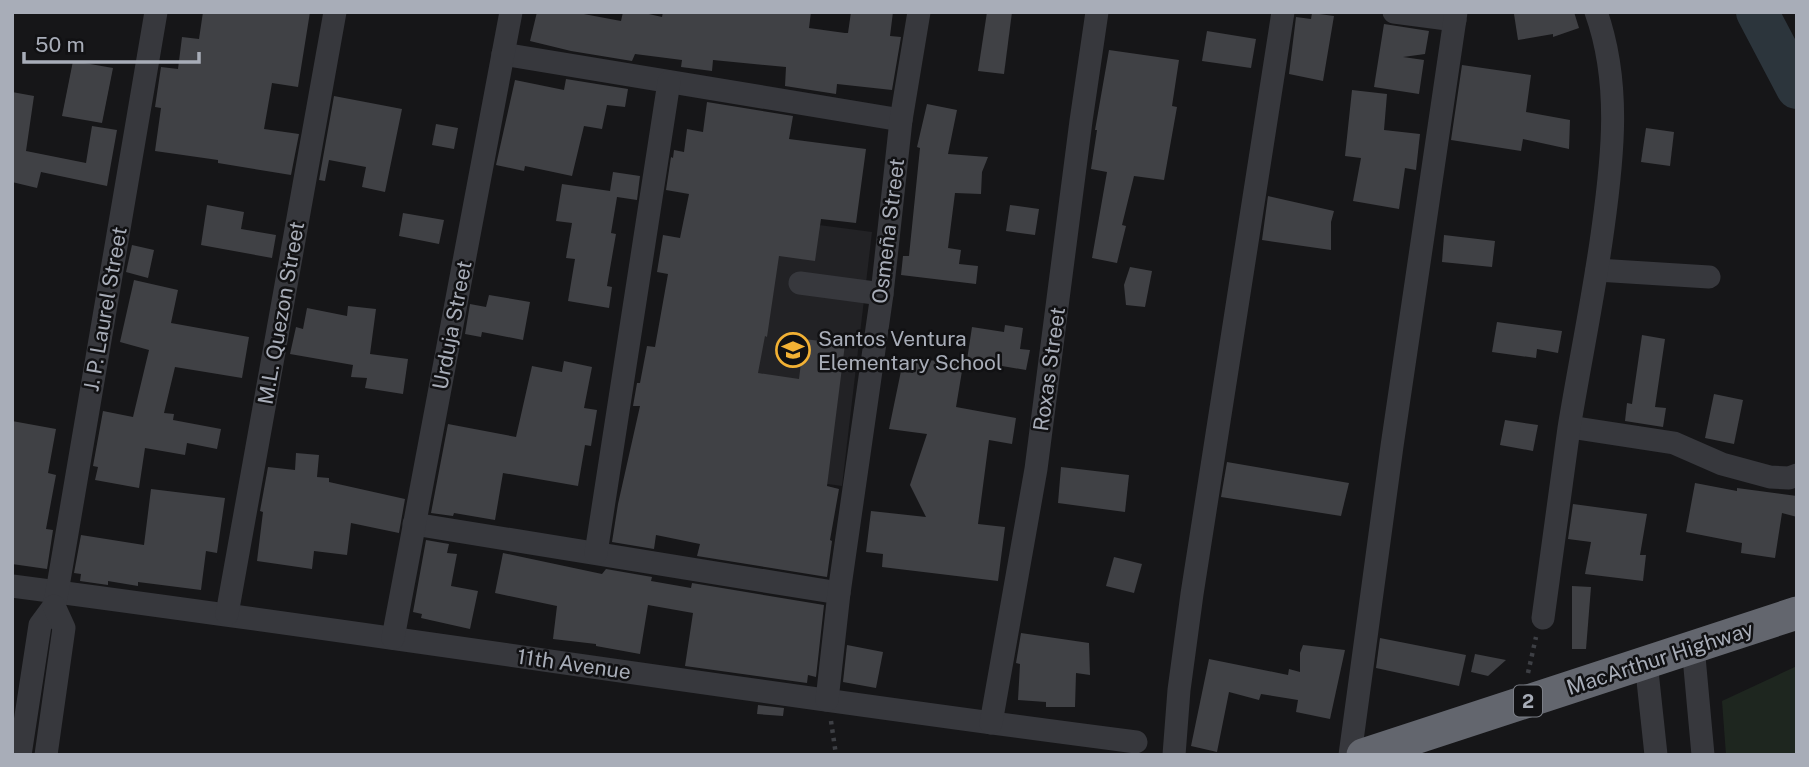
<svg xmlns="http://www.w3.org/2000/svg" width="1809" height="767" viewBox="0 0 1809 767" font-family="'Public Sans',sans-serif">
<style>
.built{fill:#222225}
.green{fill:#1e261f}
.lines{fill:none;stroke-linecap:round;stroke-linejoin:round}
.river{stroke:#2c353c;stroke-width:42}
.building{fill:#404145}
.path{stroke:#3d3f44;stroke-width:4.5;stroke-dasharray:3.5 5;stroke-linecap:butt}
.minor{stroke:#37383d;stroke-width:23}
.highway{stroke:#63666e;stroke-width:33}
.labels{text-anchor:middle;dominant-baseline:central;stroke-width:5;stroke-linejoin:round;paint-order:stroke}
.shield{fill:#111113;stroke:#7b7e86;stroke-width:2}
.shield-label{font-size:19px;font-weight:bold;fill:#a8adb8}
.street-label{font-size:21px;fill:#a8adb8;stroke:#111113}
.poi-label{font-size:21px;fill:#a8adb8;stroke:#111113;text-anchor:start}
</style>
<rect width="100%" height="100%" fill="#161618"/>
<!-- built -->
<path class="built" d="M744 215 872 232 842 486 712 468Z"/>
<!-- green -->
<path class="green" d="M1797 666V755H1726L1722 701Z"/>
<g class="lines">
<!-- river -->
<path class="river" d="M1757 12 1797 88"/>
</g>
<!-- building -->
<g class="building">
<path d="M203 12H310L298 87 272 83 264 129 299 134 291 175 218 163V160L155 151 161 108 155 107 161 67 178 69 182 37 199 39Z"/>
<path d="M537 12H573L621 21 623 12H640L662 17 663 12H811L809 28 845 33H848L851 12H893L890 36 901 37 892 90 837 84 836 94 785 86 786 67 713 60 712 71 681 67 682 60 635 54 632 61 571 51 530 41Z"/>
<path d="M987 12H1012L1004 74 978 71Z"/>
<path d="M1526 12H1574L1579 28 1553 37V34L1518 40 1514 14Z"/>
<path d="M1312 13 1334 16 1323 81 1289 74 1296 17 1311 19Z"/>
<path d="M1384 24 1429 31 1425 54 1403 57 1424 60 1419 94 1374 87Z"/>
<path d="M1207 31 1256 39 1251 68 1202 61Z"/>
<path d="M1109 50 1179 60 1172 106 1177 107 1164 180 1134 176 1122 225 1126 226 1117 263 1092 258 1107 172 1091 169 1097 130H1095Z"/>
<path d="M73 61 113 68 102 123 62 116Z"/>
<path d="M1462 65 1531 75 1526 112 1570 120 1569 149 1523 139 1521 151 1451 140Z"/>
<path d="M566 79 628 89 625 107 607 105 602 129 584 126 572 176 525 166 524 171 496 165 515 80 564 90Z"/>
<path d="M1352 90 1387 94 1384 130 1420 134 1416 170 1405 168 1399 209 1353 201 1361 158 1345 156Z"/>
<path d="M12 92 34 96 26 151 86 163 92 126 117 130 107 186 41 172 37 188 12 182Z"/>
<path d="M334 96 402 109 385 192 362 187 366 167 329 160 325 181 319 180Z"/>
<path d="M707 102 793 116 789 139 866 149 856 223 821 219 815 261 779 256 767 337 765 336 758 373 799 379 804 339 845 344 827 486 839 489 830 540 832 541 827 577 697 556 700 544 656 535 654 549 612 542 618 504 640 406H633L637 383H640L647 346 655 347 668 274 657 272 663 235 680 238 689 194 666 190 671 157 673 158 674 150 684 152 687 129 703 132Z"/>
<path d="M927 104 957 110 948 154 988 157 982 172 981 194 955 193 948 248 961 250 959 264 978 266 976 284 901 275 903 256H909L920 148 917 147Z"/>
<path d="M436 124 458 128 454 149 432 145Z"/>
<path d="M1646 128 1674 132 1670 166 1641 162Z"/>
<path d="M613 172 640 176 637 200 617 197 611 233 616 234 607 286 612 287 609 308 568 301 575 259 566 258 572 223 556 221 562 184 610 191Z"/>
<path d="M1268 196 1334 211 1331 222V250L1262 240Z"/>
<path d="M207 205 244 212 241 229 276 235 272 258 201 245Z"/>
<path d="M1010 205 1039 209 1035 235 1006 231Z"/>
<path d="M403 213 444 220 439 244 399 236Z"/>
<path d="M1444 235 1495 241 1492 267 1442 262Z"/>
<path d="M132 245 154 250 148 278 126 272Z"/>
<path d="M1130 267 1152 271 1145 307 1126 305 1124 285Z"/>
<path d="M134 280 178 290 171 323 249 337 242 378 175 367 164 413 174 414 173 420 221 429 217 449 187 443 185 455 145 448 139 488 95 480 98 467 93 466 103 411 133 417 149 350 120 342Z"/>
<path d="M489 295 530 302 523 340 482 332 481 337 465 334 470 304 486 307Z"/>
<path d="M348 306 376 309 370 354 408 359 403 394 365 388 367 378 351 377 353 365 290 354 296 327 303 329 307 308 347 316Z"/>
<path d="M1497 322 1562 331 1558 353 1537 349 1536 358 1492 352Z"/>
<path d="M1005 325 1023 328 1020 349 1030 350 1026 370 967 360 972 327 1004 332Z"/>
<path d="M1642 335 1665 339 1655 407 1666 408 1663 427 1625 421 1627 403 1632 404Z"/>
<path d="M916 358 963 365 956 407 1016 418 1012 444 989 440 978 524 1005 527 998 581 882 567 883 554 866 552 871 511 926 517 910 485 927 434 889 429 901 371 913 373Z"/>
<path d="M564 361 592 367 584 408 597 410 591 446 585 445 578 486 503 473 495 520 454 513 453 516 431 513 448 424 516 437 532 366 562 372Z"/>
<path d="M1714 394 1743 400 1734 444 1705 438Z"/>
<path d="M1505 420 1538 425 1533 451 1500 445Z"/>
<path d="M12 421 56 429 48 473 56 475 46 529 53 530 47 569 12 564Z"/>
<path d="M296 453 319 455 317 477 329 478V482L405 499 399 533 351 523 347 555 314 551 312 569 257 561 263 512 260 511 268 467 295 470Z"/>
<path d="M1227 462 1349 483 1341 516 1221 497Z"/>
<path d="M1061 467 1129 475 1125 512 1058 503Z"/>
<path d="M1695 483 1737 491V488L1797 496V517L1782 513 1775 558 1741 553 1742 543 1686 532Z"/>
<path d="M151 489 225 498 217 553 206 551 201 590 138 582V586L108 581V585L80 581 81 574 74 573 81 535 144 545Z"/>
<path d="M1573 504 1647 514 1640 555H1646L1643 581 1585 574 1591 542 1568 539Z"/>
<path d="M426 540 449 544 447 553 457 554 451 586 478 591 470 629 421 618 422 614 413 612Z"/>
<path d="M503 553 602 574 606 569 652 577 651 581 691 588 692 583 824 605 816 677 808 675 807 683 685 666 693 613 648 605 640 654 596 646V644L553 639 557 606 495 593Z"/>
<path d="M1114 557 1142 564 1134 593 1106 586Z"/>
<path d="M1572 586 1591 587 1586 649H1572Z"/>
<path d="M1021 633 1089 643 1090 675 1076 673 1075 707H1046V702L1018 700 1020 664 1016 663Z"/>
<path d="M1380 638 1466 655 1459 686 1376 668Z"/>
<path d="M847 645 883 652 876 688 843 682Z"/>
<path d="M1303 645 1345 650 1330 719 1296 712 1298 700 1261 694 1259 700 1229 692 1217 752 1191 746 1209 659 1288 675 1289 669 1300 672V653Z"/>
<path d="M1475 654 1506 660 1488 676 1471 672Z"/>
<path d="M758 705 784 708 783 716 757 714Z"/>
</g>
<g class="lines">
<!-- path -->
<g class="path">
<path d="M1528 673 1536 637"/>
<path d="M831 721 836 755"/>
</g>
<!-- minor -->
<g class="minor">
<path d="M1394 12 1455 20"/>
<path d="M503 54 901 120"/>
<path d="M1597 270 1709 277"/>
<path d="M800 283 882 294"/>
<path d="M1570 427 1674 443 1722 464 1770 477 1789 478 1797 475"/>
<path d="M414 524 839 593"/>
<path d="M596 553 669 82"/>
<path d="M12 586C387 635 761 694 1136 742"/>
<path d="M227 614 335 12"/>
<path d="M1543 618C1552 555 1560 491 1569 428 1580 361 1594 295 1603 228 1613 156 1621 82 1596 12"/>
<path d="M393 638 511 12"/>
<path d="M1693 646 1703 755"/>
<path d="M1646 662 1656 755"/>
<path d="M827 700 839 593 882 294 901 120 919 12"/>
<path d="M991 723 1036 469 1081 121 1097 12"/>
<path d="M20 755 40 625 54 606 57 592 156 12"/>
<path d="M46 755 64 628 54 606"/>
<path d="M1174 755 1179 690 1192 594 1283 12"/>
<path d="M1350 755 1392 446 1456 12"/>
</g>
<!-- highway -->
<path class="highway" d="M1363 755 1797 613"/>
</g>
<!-- icons -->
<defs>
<g id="school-ring" transform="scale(1.75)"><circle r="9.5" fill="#111113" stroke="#f2b134" stroke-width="1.5"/><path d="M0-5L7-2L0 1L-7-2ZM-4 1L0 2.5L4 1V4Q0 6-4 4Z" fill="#f2b134"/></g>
</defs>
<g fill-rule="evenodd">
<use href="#school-ring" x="793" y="350"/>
</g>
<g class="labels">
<!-- shield labels -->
<rect class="shield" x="1514" y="685.5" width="28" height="31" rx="5"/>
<g class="shield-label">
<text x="1528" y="701">2</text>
</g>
<!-- street labels -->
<g class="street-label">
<text transform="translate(888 231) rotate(-83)">Osmeña Street</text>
<text transform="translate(105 309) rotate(-80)">J. P. Laurel Street</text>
<text transform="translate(281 313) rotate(-80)">M.L. Quezon Street</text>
<text transform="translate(452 325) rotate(-79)">Urduja Street</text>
<text transform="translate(1049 369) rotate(-82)">Roxas Street</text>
<text transform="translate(1660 658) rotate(-18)">MacArthur Highway</text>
<text transform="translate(574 664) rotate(8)">11th Avenue</text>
</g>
<!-- poi labels -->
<g class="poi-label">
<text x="818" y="338">Santos Ventura<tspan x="818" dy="24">Elementary School</tspan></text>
</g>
</g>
<!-- border -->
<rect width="1809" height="767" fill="none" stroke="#a8adb8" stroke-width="28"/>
<!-- scale -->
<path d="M24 52v10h175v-10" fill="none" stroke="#a8adb8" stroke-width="3.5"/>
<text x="35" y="52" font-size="21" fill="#a8adb8" stroke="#111113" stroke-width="5" paint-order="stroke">50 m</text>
</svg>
